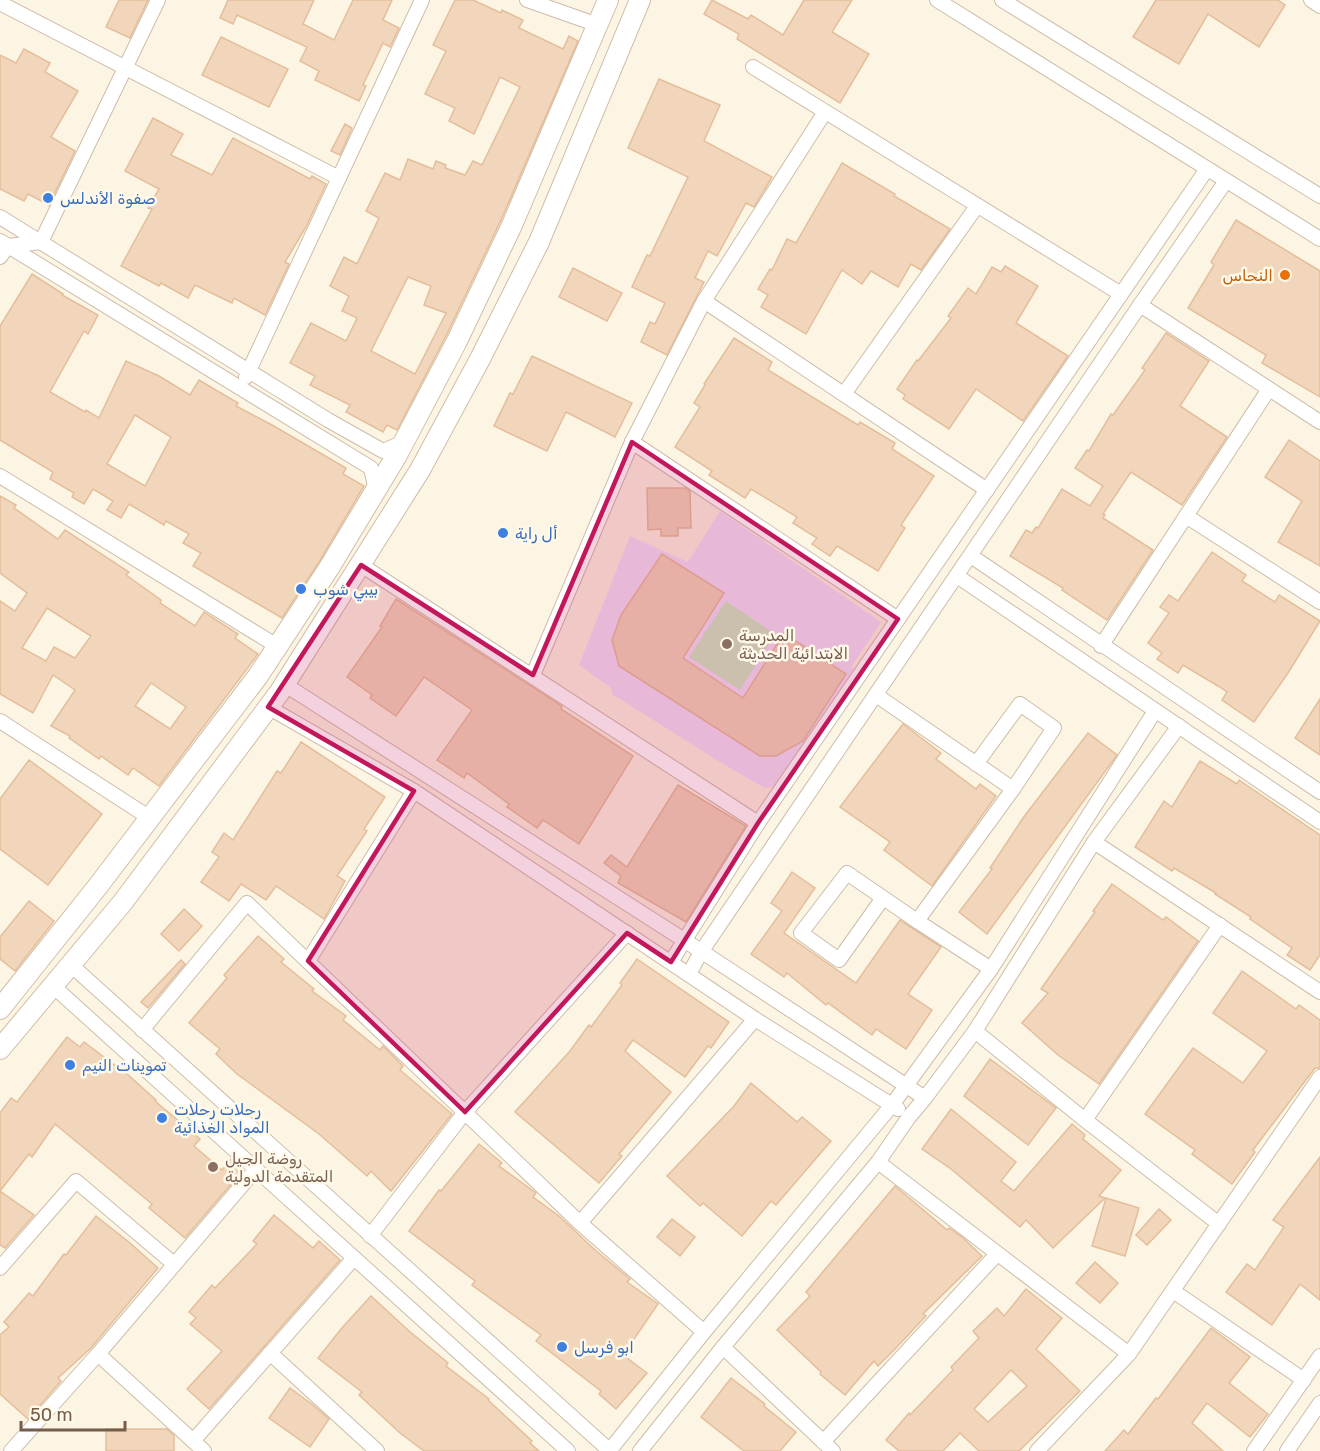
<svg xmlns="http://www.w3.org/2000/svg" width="1320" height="1451" viewBox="0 0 1320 1451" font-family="Rubik,Cairo,sans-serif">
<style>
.education{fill:#f2e0f8}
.park{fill:#cee9c2}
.building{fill:#f1d6bb;stroke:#e4be9b;stroke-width:1.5;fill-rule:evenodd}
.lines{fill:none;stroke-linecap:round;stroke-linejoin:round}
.street-casing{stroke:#cdbdaa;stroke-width:16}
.secondary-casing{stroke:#d0bea7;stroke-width:22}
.street{stroke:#fff;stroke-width:14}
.secondary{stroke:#fff;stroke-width:20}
.marked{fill:#c2185b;fill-opacity:0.2;stroke:#c2185b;stroke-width:4.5;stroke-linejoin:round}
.shop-dot{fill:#3f7fe0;stroke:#fff9e9;stroke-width:2}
.food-dot{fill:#e8710a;stroke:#fff9e9;stroke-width:2}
.education-dot{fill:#8d6e63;stroke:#fff9e9;stroke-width:2}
.labels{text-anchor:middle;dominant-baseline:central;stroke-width:5;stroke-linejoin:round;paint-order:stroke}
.shop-label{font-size:16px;fill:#366cbe;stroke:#fff9e9;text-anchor:start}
.food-label{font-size:16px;fill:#c56008;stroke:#fff9e9;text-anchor:end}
.education-label{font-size:16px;fill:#785e54;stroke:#fff9e9;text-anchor:start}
</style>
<rect width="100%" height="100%" fill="#fcf5e3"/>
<!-- education -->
<path class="education" d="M720 511 881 622 851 667 857 672 779 785 765 788 723 764 612 694 611 688 579 665 630 536 688 562Z"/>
<!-- park -->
<path class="park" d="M726 601 775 634 740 690 689 657Z"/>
<!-- building -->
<g class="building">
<path d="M119 0H148L130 38 106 27Z"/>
<path d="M228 0H314L303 24 334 40 353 0H392L383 20 399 28 390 47 383 43 363 85 366 86 359 101 315 80 319 71 300 61 307 47 237 15 233 24 220 18Z"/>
<path d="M455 0H473L501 13 502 10 523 20 519 28 563 49 569 36 578 41 501 220 446 336 397 430 387 425 383 432 346 412 350 405 310 385 315 376 290 363 311 323 346 341 357 318 342 311 349 296 330 286 344 257 357 264 379 218 366 211 385 173 400 180 408 159 433 169 436 161 446 165 445 168 465 175 473 161 482 165 520 87 500 77 474 134 449 121 455 108 425 94 446 51 433 45ZM408 277 431 286 424 305 446 313 415 374 371 351Z"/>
<path d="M712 0 748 19 751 15 783 35 804 0H852L832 32 869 54 840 103 737 39 739 34 704 14Z"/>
<path d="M1156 0H1278L1285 5 1259 47 1208 14 1179 64 1133 37Z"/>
<path d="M221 37 288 69 269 107 202 75Z"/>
<path d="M24 49 50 63 45 72 78 91 51 137 75 151 49 205 28 194 24 201 0 189V55L16 63Z"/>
<path d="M659 79 720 105 704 141 772 177 754 207 746 203 717 256 708 251 695 278 704 282 667 355 641 342 650 322 655 324 665 303 632 287 647 255 650 256 688 177 628 148Z"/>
<path d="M153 118 183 134 171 155 212 175 233 138 310 179 312 176 326 184 306 227 285 262 289 264 265 315 234 298 232 303 195 285 188 298 161 283 159 286 121 266 152 209 148 208 159 189 125 171Z"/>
<path d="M345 124 352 128 340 155 331 151Z"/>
<path d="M842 163 895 194 894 196 950 229 921 270 911 264 898 287 871 271 862 284 842 270 806 334 761 307 768 295 758 289 770 269 772 270 787 239 796 243Z"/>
<path d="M1236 220 1320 271V397L1262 363 1266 355 1188 308 1214 265 1211 262Z"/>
<path d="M1005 266 1038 286 1016 323 1068 356 1023 421 976 389 949 429 903 399 905 395 897 389 917 360 918 361 951 318 948 316 968 288 976 294 992 267 1001 272Z"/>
<path d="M573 268 622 293 607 321 559 297Z"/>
<path d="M32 274 63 294 62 295 98 315 88 334 84 331 50 392 85 412 86 410 99 418 126 361 159 376 190 395 199 380 238 403 236 406 272 425 346 468 343 474 364 486 319 562 282 618 193 566 201 553 183 543 189 534 166 521 164 525 129 504 121 518 107 510 113 501 93 489 84 504 72 497 74 493 50 479 53 472 0 440V326ZM135 415 171 437 145 486 107 464Z"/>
<path d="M1166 333 1209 361 1180 406 1227 437 1182 505 1131 472 1103 514 1105 515 1103 518 1153 550 1107 620 1062 590 1063 588 1010 556 1026 530 1032 533 1036 527 1038 528 1062 489 1090 506 1103 486 1075 468 1087 450 1089 451 1111 414 1113 415 1145 370 1142 368Z"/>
<path d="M734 338 772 362 768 370 858 425 860 422 895 443 892 449 934 476 901 525 905 528 878 571 837 546 830 556 812 544 817 538 793 523 797 517 751 489 745 498 709 475 712 471 675 447 700 407 694 403 705 385 704 384Z"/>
<path d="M532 356 632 403 615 437 566 412 547 451 494 426 510 393 513 394Z"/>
<path d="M1289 440 1320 461V566L1278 542 1302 501 1265 477Z"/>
<path d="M647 488H685L690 491 691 528H678V536H661V529L648 530Z"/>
<path d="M0 496 16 505 14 508 58 539 65 530 129 572 126 575 161 600 160 603 195 626 204 612 238 634 235 638 258 654 159 786 133 768 128 775 101 756 99 759 69 738 70 736 51 726 75 690 53 675 33 713 0 694V601L15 611 27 593 0 573ZM47 608 91 636 75 658 54 647 46 661 22 648ZM151 683 186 707 170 729 135 706Z"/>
<path d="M1212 552 1246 575 1242 581 1275 602 1279 595 1320 621 1288 673 1254 722 1222 700 1227 692 1218 686 1183 665 1178 673 1157 659 1162 653 1148 643 1169 613 1160 607 1169 595 1178 601Z"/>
<path d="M662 554 724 593 683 658 743 698 784 633 846 674 803 741 776 756H760L619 666 612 640 621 615Z"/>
<path d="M396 599 562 706 561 709 633 756 579 844 543 820 537 828 507 807 509 804 467 773 464 778 437 760 472 710 424 677 396 716 370 698 372 695 347 677 382 627 380 626Z"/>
<path d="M1320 699V755L1295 738Z"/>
<path d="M903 724 941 753 936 759 976 789 980 784 996 796 932 886 884 850 890 842 840 807Z"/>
<path d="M1088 733 1117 755 987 934 959 912 992 869 990 868 1023 818Z"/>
<path d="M301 742 385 797 364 829 367 831 337 876 345 881 324 919 276 886 266 900 241 884 229 901 201 882 219 857 212 852 224 833 233 840 277 771 281 773Z"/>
<path d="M29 760 102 814 48 885 0 849V799Z"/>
<path d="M1200 761 1237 784 1239 780 1320 835V955L1310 970 1287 955 1292 948 1250 919 1251 917 1215 894 1216 893 1174 868 1172 871 1135 847 1164 801 1172 807Z"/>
<path d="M678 785 746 826 686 922 618 883 621 876 604 863 611 855 627 867Z"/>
<path d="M792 872 815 888 784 933 856 983 900 920 941 947 908 994 932 1010 906 1049 876 1029 872 1035 828 1003 826 1005 787 973 784 977 751 954 782 911 771 903Z"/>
<path d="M1112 884 1163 920 1166 917 1198 941 1099 1084 1058 1055 1022 1023 1048 993 1041 989 1095 912 1093 911Z"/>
<path d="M29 901 54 921 15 971 0 959V937Z"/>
<path d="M184 909 202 926 179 951 161 934Z"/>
<path d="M258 936 284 959 281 962 314 989 312 991 346 1016 343 1020 380 1050 383 1046 403 1066 400 1070 452 1114 391 1191 371 1171 367 1176 319 1134 237 1074 216 1054 220 1049 189 1023 227 978 224 975Z"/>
<path d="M637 959 729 1022 711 1048 708 1046 685 1077 633 1040 625 1051 671 1092 619 1154 622 1156 599 1183 515 1112 570 1051 589 1025 591 1027 622 985 620 983Z"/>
<path d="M181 960 185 964 148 1008 141 1002Z"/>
<path d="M1242 971 1296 1009 1299 1005 1320 1020V1068H1315L1253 1150 1255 1152 1232 1184 1192 1154 1195 1150 1145 1114 1193 1048 1243 1083 1267 1051 1213 1013Z"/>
<path d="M67 1037 80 1047 84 1042 116 1066 117 1065 156 1100 155 1101 200 1139 194 1146 222 1170 231 1159 243 1170 185 1238 149 1208 152 1204 55 1124 32 1157 29 1154 0 1191 34 1215 5 1248 0 1245V1113L11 1098 17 1102Z"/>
<path d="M990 1059 1056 1108 1028 1145 964 1096Z"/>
<path d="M751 1083 797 1122 802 1117 831 1141 776 1205 771 1201 742 1236 703 1203 700 1206 667 1176 734 1106Z"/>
<path d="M951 1109 1016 1162 1001 1181 1014 1191 1072 1124 1085 1135 1083 1139 1121 1170 1099 1196 1105 1198 1053 1248 1026 1220 1020 1227 951 1169 922 1149Z"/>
<path d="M479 1144 502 1163 499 1166 536 1193 533 1197 559 1216 594 1249 630 1279 627 1282 658 1304 623 1355 647 1373 616 1409 599 1394 601 1391 536 1341 541 1335 472 1285 475 1281 409 1231 439 1190 441 1191Z"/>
<path d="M1320 1157V1300L1300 1284 1272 1325 1226 1292 1247 1264 1255 1270 1284 1227 1273 1220Z"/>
<path d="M895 1186 947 1230 949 1228 962 1237 982 1256 923 1314 926 1316 896 1348 878 1366 874 1361 845 1395 820 1374 821 1372 777 1330 810 1296 806 1292Z"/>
<path d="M1106 1198 1139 1208 1125 1256 1092 1246Z"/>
<path d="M1159 1209 1171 1220 1147 1245 1136 1235Z"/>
<path d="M274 1215 313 1248 319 1241 340 1260 209 1409 187 1389 222 1351 190 1324 196 1318 189 1312 212 1285 215 1288 257 1244 253 1241Z"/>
<path d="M96 1216 130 1243 158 1268 90 1349 58 1378 61 1381 28 1419 0 1394V1335L9 1327 4 1322 29 1293 33 1296 64 1254 66 1255Z"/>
<path d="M672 1219 695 1237 680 1256 657 1237Z"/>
<path d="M1095 1262 1118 1283 1100 1303 1076 1283Z"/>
<path d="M1026 1289 1062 1318 1036 1349 1080 1391 1019 1451H979L960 1433 943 1451H899L886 1440 909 1413 910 1415 953 1370 951 1367 979 1338 973 1331 997 1308 1004 1316ZM1011 1370 1027 1386 988 1422 974 1409Z"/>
<path d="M371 1296 409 1331 448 1363 446 1366 489 1399 488 1400 532 1441 530 1443 539 1451H424L400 1433 359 1395 362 1392 318 1358 341 1329Z"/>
<path d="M1211 1328 1250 1357 1229 1383 1268 1414 1250 1437 1207 1403 1192 1423 1223 1451H1105L1124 1430 1128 1434 1156 1398 1158 1399Z"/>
<path d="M731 1378 765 1404 764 1406 796 1432 780 1451H744L701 1417Z"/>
<path d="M290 1388 313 1405 329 1419 310 1447 269 1418Z"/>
<path d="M106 1429H167L174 1435V1451H106Z"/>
</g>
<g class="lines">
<!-- street casing -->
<g class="street-casing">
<g id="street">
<path d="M527 0 598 25"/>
<path d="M937 0 1320 239"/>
<path d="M1002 0 1320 196"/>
<path d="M1311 0 1320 6"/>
<path d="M0 3 339 178"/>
<path d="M753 67 1121 294"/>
<path d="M0 217 328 420 383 451 404 442"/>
<path d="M0 241 371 468 376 490"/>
<path d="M0 257 8 246 41 242 158 0"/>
<path d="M704 301 987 490"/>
<path d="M1140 305 1320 422"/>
<path d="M246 377 422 0"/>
<path d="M844 394 977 206"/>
<path d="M632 442 898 619"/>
<path d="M0 476 277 646"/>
<path d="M1186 516 1320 602"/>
<path d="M971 556 1320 792"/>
<path d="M361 565 758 823"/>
<path d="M957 576 1320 822"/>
<path d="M1101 646 1269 389"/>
<path d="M533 675 632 442 704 301 825 112"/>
<path d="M284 684 684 940 925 1098"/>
<path d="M876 695 1013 789 917 921 847 873 801 933 839 960 883 898"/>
<path d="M268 707 414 791 755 1019 898 1109"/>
<path d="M0 721 150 818"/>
<path d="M976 764 1020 704 1054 728 1013 789"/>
<path d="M1094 842 1320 992"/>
<path d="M917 921 991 969"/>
<path d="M308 961 414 791"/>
<path d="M671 962 758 823 1207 169"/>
<path d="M71 965 610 1451"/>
<path d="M689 974 701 952 1140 305 1226 181"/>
<path d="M53 986 568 1451"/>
<path d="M142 1030 247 903 580 1223 704 1332"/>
<path d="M975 1031 1085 1120 1219 1224"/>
<path d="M1085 1120 1220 925"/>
<path d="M878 1162 1129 1354"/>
<path d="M580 1223 755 1019"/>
<path d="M370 1236 465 1112 627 933"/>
<path d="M0 1268 76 1181 174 1264"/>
<path d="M1173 1291 1304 1380"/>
<path d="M723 1347 833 1451"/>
<path d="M270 1353 377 1451"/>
<path d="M98 1354 204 1451"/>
<path d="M193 1441 354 1258"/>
<path d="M823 1442 997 1254"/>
<path d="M610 1450 704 1332 892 1105 991 969 1155 711"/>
<path d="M11 1451 98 1354 256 1169"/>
<path d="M640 1451 723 1347 878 1162 909 1117 925 1098 975 1031 1094 842 1179 726"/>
<path d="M1037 1451 1129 1354 1320 1077"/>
<path d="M1254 1451 1320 1356"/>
<path d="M1287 1451 1320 1403"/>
</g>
</g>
<!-- secondary casing -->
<g class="secondary-casing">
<g id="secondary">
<path d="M0 1009 98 886 258 676 329 568 397 455 457 341 512 225 608 0"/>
<path d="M0 1049 123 902 279 693 420 470 480 359 539 242 640 0"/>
</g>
</g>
<!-- street -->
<use href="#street" class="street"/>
<!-- secondary -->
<use href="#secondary" class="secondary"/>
</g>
<!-- marked area -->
<path class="marked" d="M632 442 898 619 758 823 671 962 627 933 465 1112 308 961 414 791 268 707 361 565 533 675Z"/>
<!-- markers -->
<g class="shop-dot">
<circle cx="48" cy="198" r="6"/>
<circle cx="503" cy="533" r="6"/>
<circle cx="301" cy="589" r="6"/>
<circle cx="70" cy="1065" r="6"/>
<circle cx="162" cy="1118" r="6"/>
<circle cx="562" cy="1347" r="6"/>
</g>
<circle class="food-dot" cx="1285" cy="275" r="6"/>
<g class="education-dot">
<circle cx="727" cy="644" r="6"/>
<circle cx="213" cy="1167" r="6"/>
</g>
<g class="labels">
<!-- shop labels -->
<g class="shop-label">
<text x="60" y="198">صفوة الأندلس</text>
<text x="515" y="533">أل راية</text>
<text x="313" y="589">بيبي شوب</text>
<text x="82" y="1065">تموينات النيم</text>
<text x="174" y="1109">رحلات رحلات<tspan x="174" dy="18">المواد الغذائية</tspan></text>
<text x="574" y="1347">ابو فرسل</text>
</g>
<!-- food labels -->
<g class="food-label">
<text x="1273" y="275">النحاس</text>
</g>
<!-- education labels -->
<g class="education-label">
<text x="739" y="635">المدرسة<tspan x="739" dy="18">الابتدائية الحديثة</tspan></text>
<text x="225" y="1158">روضة الجيل<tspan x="225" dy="18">المتقدمة الدولية</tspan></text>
</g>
</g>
<!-- scale -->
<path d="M21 1421v9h104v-9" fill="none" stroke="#745d49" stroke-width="3"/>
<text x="30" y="1421" font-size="18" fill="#745d49" stroke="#fff9e9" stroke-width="4.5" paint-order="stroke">50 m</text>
</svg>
